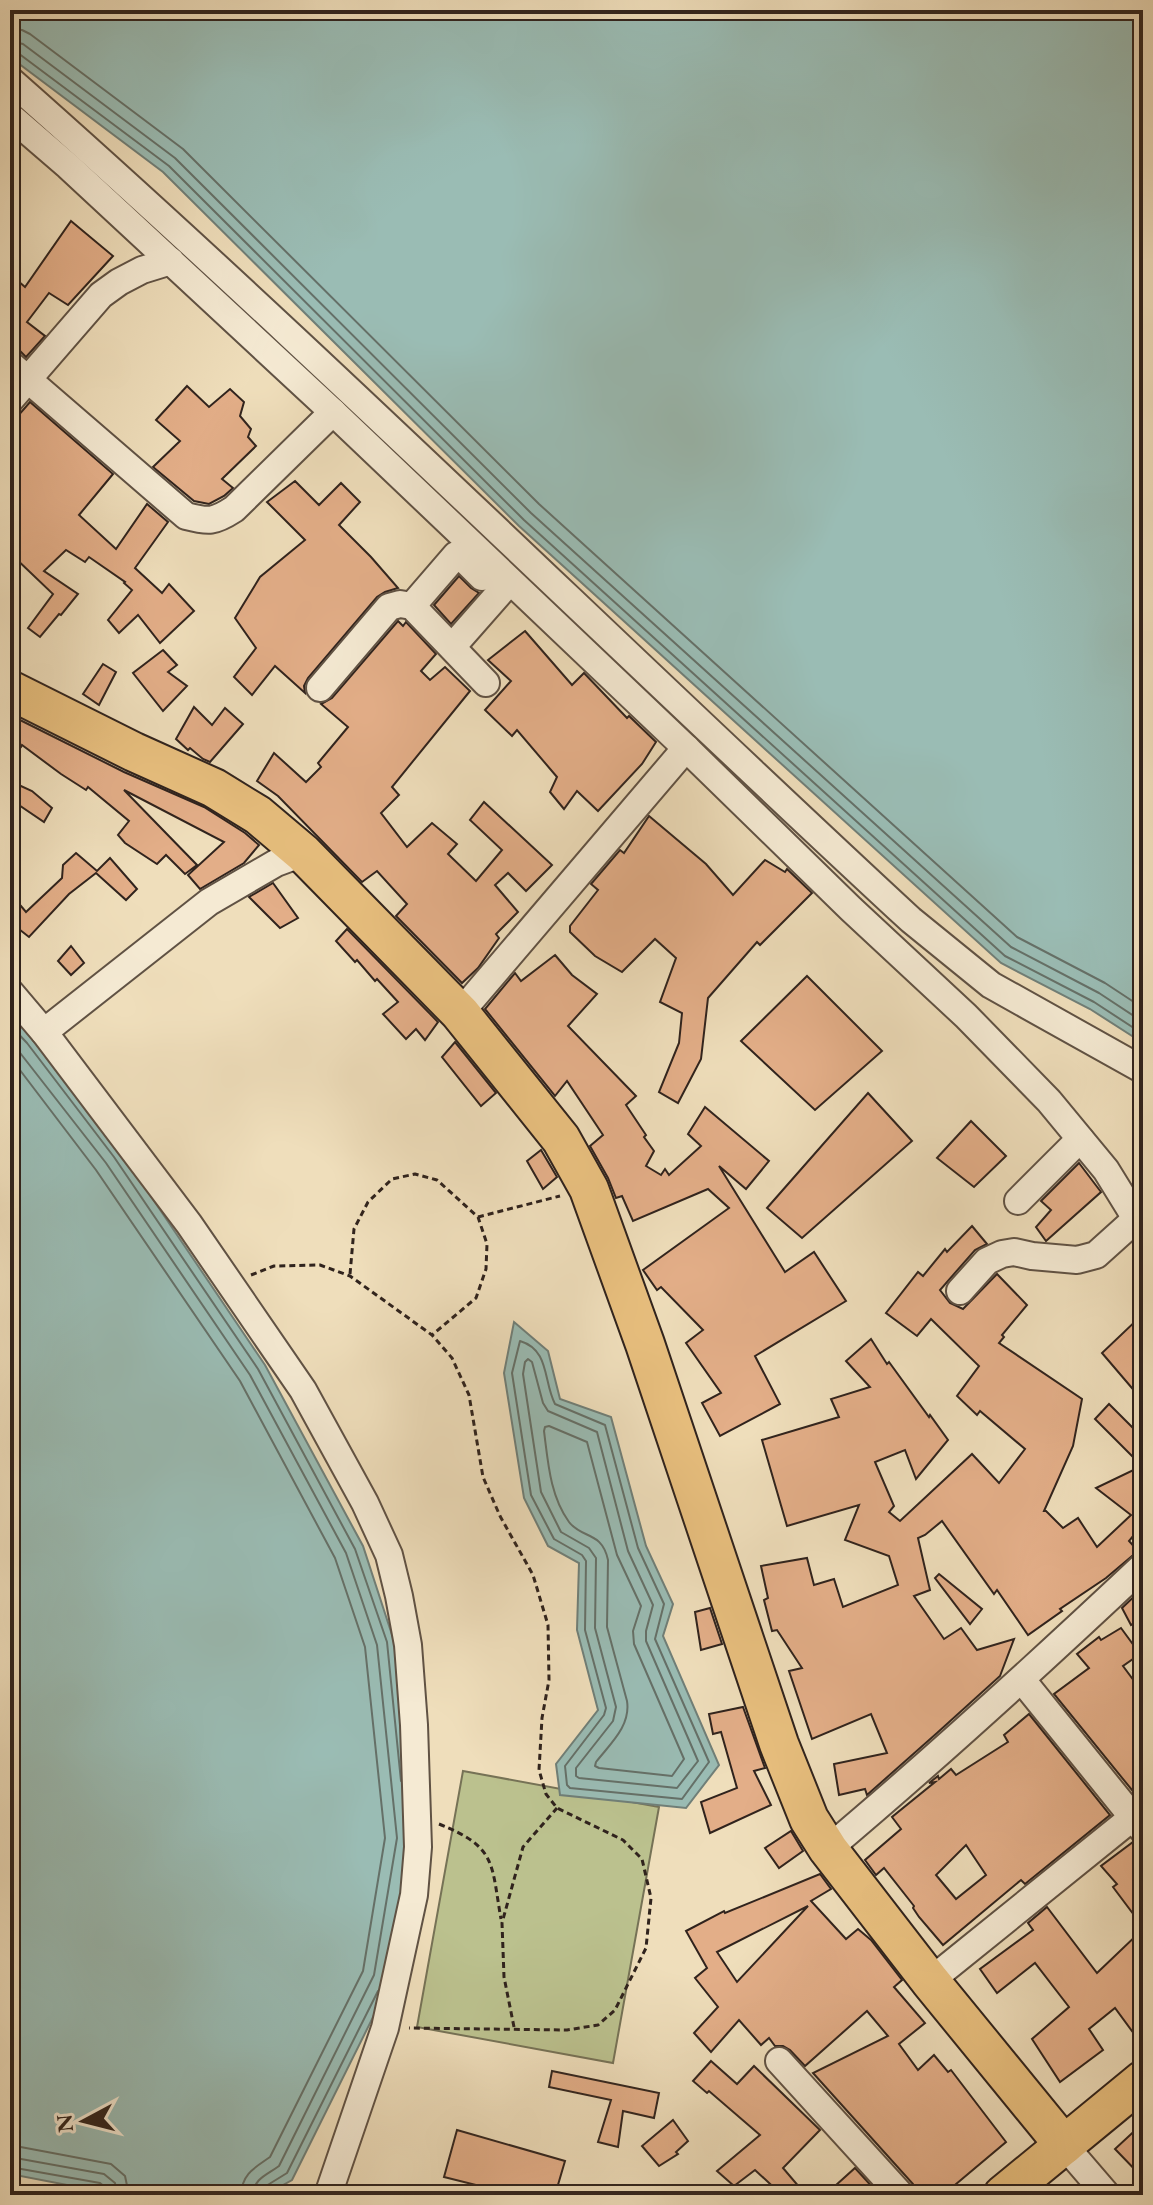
<svg xmlns="http://www.w3.org/2000/svg" width="1153" height="2205" viewBox="0 0 1153 2205" font-family="'EB Garamond',serif">
<style>
.green{fill:#bbc18e;stroke:#767256;stroke-width:2}
.water{fill:#9abcb4;stroke:#707f78;stroke-width:2}
.lines{fill:none;stroke-linecap:round;stroke-linejoin:round}
.shore{stroke:#657068;stroke-width:2}
.building{fill:#e3ae88;stroke:#30231d;stroke-width:2;fill-rule:evenodd}
.minor-casing{stroke:#605244;stroke-width:30}
.highway-casing{stroke:#30231d;stroke-width:42}
.path{stroke:#30231d;stroke-width:3;stroke-dasharray:6 4;stroke-linecap:butt}
.minor{stroke:#f5ead3;stroke-width:26}
.highway{stroke:#e8bf7e;stroke-width:38}
</style>
<rect width="100%" height="100%" fill="#efdebb"/>
<filter id="stains"><feTurbulence type="fractalNoise" baseFrequency=".0025" numOctaves="4"/><feColorMatrix values="0 0 0 0 .2 0 0 0 0 .09 0 0 0 0 .02 0 0 0 .5 -.17"/></filter>
<radialGradient id="worn" r=".72"><stop offset=".6" stop-color="#630" stop-opacity="0"/><stop offset="1" stop-color="#630" stop-opacity=".3"/></radialGradient>
<!-- green -->
<path class="green" d="M463 1771 659 1807 613 2063 417 2027Z"/>
<!-- water -->
<g class="water">
<path d="M10 10H1143V1043L1090 1009 1001 963 519 526 163 172 10 57Z"/>
<path d="M10 1014 33 1037 121 1152 265 1365 363 1546 394 1641 415 1839 391 1981 292 2180 265 2195H119L10 2174Z"/>
<path d="M514 1322 548 1351 560 1399 611 1417 646 1546 673 1604 663 1636 719 1765 686 1808 560 1795 556 1764 598 1710 577 1630 579 1563 548 1546 524 1498 504 1373Z"/>
</g>
<g class="lines">
<!-- shore -->
<g class="shore">
<path d="M10 29 22 30 30 34 183 149 539 504 1017 937 1105 983 1143 1008"/>
<path d="M10 41 23 44 175 158 531 513 1011 947 1099 993 1143 1022"/>
<path d="M10 51 18 53 169 166 524 520 1005 956 1094 1002 1143 1034"/>
<path d="M10 1025 27 1043 114 1157 258 1369 355 1549 387 1642 401 1781"/>
<path d="M10 1040 106 1163 250 1375 346 1553 377 1645 397 1838 374 1975 279 2166C267 2175 254 2178 253 2195"/>
<path d="M10 1057 96 1170 240 1381 335 1558 365 1647 385 1838 363 1971 270 2157C254 2168 242 2174 241 2195"/>
<path d="M520 1341C550 1350 543 1381 555 1404L605 1425 638 1548 664 1604 655 1639 709 1762 682 1799 570 1788 567 1785 565 1766 604 1715 606 1708 585 1630 586 1561 582 1555 554 1539 531 1495 512 1373Z"/>
<path d="M528 1359 532 1362 543 1403 548 1411 597 1432 628 1551 653 1605 646 1631V1641L698 1761 677 1788 579 1778 576 1776V1768L613 1721 616 1707 595 1628 596 1558 589 1548 561 1532 541 1492 523 1374 525 1362Z"/>
<path d="M545 1427 549 1426 587 1442 617 1555 641 1606 633 1631 634 1644 684 1759 672 1776 599 1768 595 1766 596 1762C610 1744 631 1726 627 1701L607 1627 608 1560C602 1531 582 1539 569 1522 550 1496 548 1462 544 1431Z"/>
<path d="M10 2145 111 2164 125 2176 129 2195"/>
<path d="M10 2157 104 2174 115 2183 117 2195"/>
<path d="M10 2167 100 2183 106 2188 107 2195"/>
<path d="M263 2195 266 2186 287 2173 378 1991"/>
</g>
</g>
<!-- building -->
<g class="building">
<path d="M71 221 113 256 68 305 49 293 27 322 45 336 26 357 20 351 10 348V274L25 287Z"/>
<path d="M187 386 209 407 230 389 244 402 240 416 251 429 248 437 256 446 222 479 233 488 224 496 209 504 194 501 153 467 180 441 156 420Z"/>
<path d="M30 402 113 474 79 515 116 549 147 504 168 522 135 568 162 593 169 584 194 611 160 643 138 615 119 633 108 620 132 590 124 583 125 582 89 557 85 562 66 550 44 571 78 594 61 615 59 614 40 637 28 628 53 594 10 553V425Z"/>
<path d="M295 481 319 505 341 483 360 502 339 525 371 557 398 588 385 592 377 597 308 678 304 686 305 693 275 666 252 695 234 677 256 648 235 618 260 577 305 540 267 502Z"/>
<path d="M459 576 471 588 479 593 451 624 434 605Z"/>
<path d="M398 621 403 626 406 622 436 654 421 671 430 680 445 667 470 691 392 787 399 795 381 813 407 847 432 823 457 844 448 854 476 881 502 850 470 820 484 802 552 865 526 891 508 873 495 885 518 912 496 934 499 938 478 968 462 983 396 916 407 904 377 871 362 882 278 796 257 781 274 753 306 782 321 767 318 763 348 727 321 704 332 698Z"/>
<path d="M525 631 572 685 584 673 627 718 629 716 656 742 642 764 598 811 577 791 564 809 550 792 557 777 517 730 512 736 485 710 511 681 488 660Z"/>
<path d="M163 650 177 665 168 672 187 686 163 711 133 673Z"/>
<path d="M103 664 116 672 99 705 83 694Z"/>
<path d="M194 707 212 725 225 708 243 724 210 762 203 759 190 748 188 750 176 739Z"/>
<path d="M10 715 124 772 204 807 245 833 259 845 244 863 200 889 188 875 224 842 124 790 197 865 185 874 166 855 157 864 125 843 118 835 129 821 88 787 86 790 61 774 22 745 21 747 10 741Z"/>
<path d="M10 781 32 791 52 808 44 822 10 799Z"/>
<path d="M649 816 706 864 733 895 765 860 785 872 787 869 812 893 760 945 757 942 708 998 701 1059 678 1103 659 1092 679 1043 682 1013 660 1002 676 958 655 939 622 972 595 956 570 932V926L598 890 591 884 620 850 624 853Z"/>
<path d="M76 853 97 871 110 858 137 889 126 900 96 873 69 894 29 937 10 922V893L26 912 62 878 63 865Z"/>
<path d="M273 883 298 918 280 928 249 897Z"/>
<path d="M347 929 438 1022 425 1040 416 1029 406 1039 383 1014 398 1002 377 979 375 981 357 960 355 962 336 941Z"/>
<path d="M71 946 84 963 71 975 58 961Z"/>
<path d="M555 955 572 975 597 994 568 1026 636 1096 626 1105 646 1135 644 1137 654 1151 646 1166 661 1175 665 1169 669 1175 701 1146 688 1134 705 1107 769 1161 746 1189 719 1166 785 1272 814 1252 846 1301 755 1356 780 1404 720 1436 702 1403 721 1393 686 1343 703 1330 661 1287 657 1290 643 1270 729 1208 708 1189 633 1221 622 1196 616 1198 608 1178 590 1146 603 1135 567 1081 555 1096 485 1009 515 973 521 981Z"/>
<path d="M807 976 882 1051 815 1110 741 1041Z"/>
<path d="M455 1042 496 1093 481 1106 442 1057Z"/>
<path d="M868 1093 912 1141 802 1238 767 1208Z"/>
<path d="M971 1121 1006 1156 974 1187 937 1158Z"/>
<path d="M541 1150 557 1177 543 1189 527 1161Z"/>
<path d="M1079 1163 1101 1192 1046 1241 1036 1227 1051 1210 1041 1201Z"/>
<path d="M972 1226 987 1244 975 1250 940 1290 950 1303 963 1309 997 1274 1027 1305 1002 1335 1004 1337 999 1343 1082 1399 1073 1446 1044 1511H1046L1063 1528 1078 1518 1097 1547 1131 1515 1096 1488 1142 1466 1095 1419 1109 1404 1143 1438V1524L1129 1541 1138 1551 1106 1578 1060 1609 1062 1611 1028 1635 997 1590 994 1594 942 1521 925 1535 918 1538 930 1590 914 1596 944 1639 961 1628 977 1650 1014 1639 1000 1676 937 1733 867 1795 865 1789 839 1795 834 1764 887 1753 871 1714 812 1739 789 1671 802 1668 777 1630 772 1631 764 1600 768 1598 761 1566 807 1558 814 1585 834 1579 843 1607 898 1585 889 1556 845 1540 859 1505 787 1526 762 1440 839 1417 831 1399 870 1387 846 1361 871 1339 887 1364 889 1362 929 1417 930 1415 948 1440 916 1479 905 1450 875 1462 894 1506 889 1512 900 1521 972 1454 999 1483 1025 1449 980 1411 977 1415 957 1396 979 1366 931 1319 917 1336 886 1313 918 1272 923 1276 945 1249 947 1252Z"/>
<path d="M1143 1314V1401L1102 1353Z"/>
<path d="M939 1574 982 1609 970 1624 935 1578Z"/>
<path d="M1143 1588V1617L1131 1625 1122 1608Z"/>
<path d="M710 1608 722 1644 701 1650 695 1612Z"/>
<path d="M1121 1628 1140 1654 1123 1666 1143 1693V1791L1136 1795 1054 1694 1089 1668 1077 1654 1099 1637 1101 1640Z"/>
<path d="M743 1707 765 1768 754 1771 771 1805 710 1833 701 1802 737 1788 721 1732 713 1734 709 1714Z"/>
<path d="M1029 1714 1110 1815 1025 1884 1021 1880 943 1945 919 1917 913 1908 914 1906 884 1868 876 1875 865 1860 901 1829 892 1817 935 1782 929 1783 938 1776 939 1779 951 1769 956 1775 1008 1742 1004 1735ZM966 1845 986 1875 956 1899 936 1875Z"/>
<path d="M791 1831 803 1851 779 1868 765 1848Z"/>
<path d="M1133 1842 1143 1848V1927L1113 1887 1117 1884 1101 1866Z"/>
<path d="M820 1874 831 1889 811 1901 846 1939 858 1929 871 1940 902 1980 894 1987 925 2023 899 2044 918 2070 934 2055 948 2072 951 2070 1006 2142 943 2195H917L913 2184 813 2073 888 2036 867 2011 805 2066 790 2050 783 2046H775L769 2038 761 2045 739 2020 711 2052 694 2033 718 2007 695 1978 707 1968 686 1931 724 1911 725 1913ZM808 1906 737 1982 717 1952Z"/>
<path d="M1047 1907 1097 1973 1143 1929V2022L1132 2031 1115 2008 1089 2029 1103 2050 1060 2082 1032 2039 1069 2007 1035 1963 997 1993 980 1969 1033 1930 1028 1923Z"/>
<path d="M711 2061 737 2084 754 2066 820 2130 783 2168 806 2195H782L755 2170 734 2186 717 2171 760 2135 709 2091 707 2093 693 2081Z"/>
<path d="M552 2071 659 2093 654 2118 623 2111 618 2147 598 2142 611 2100 549 2087Z"/>
<path d="M673 2120 688 2141 676 2152 678 2154 659 2166 642 2146Z"/>
<path d="M1143 2123V2178L1115 2149Z"/>
<path d="M457 2130 565 2161 555 2195H516L444 2177Z"/>
<path d="M855 2168 876 2191 872 2195H825Z"/>
</g>
<g class="lines">
<!-- minor casing -->
<g class="minor-casing">
<g id="minor">
<path d="M10 80C318 352 609 641 911 920L991 985 1143 1070"/>
<path d="M10 116 68 166 333 412 686 748 851 909 966 1016 1049 1101 1106 1170 1143 1230"/>
<path d="M10 364 186 516C209 522 214 522 234 509L333 412"/>
<path d="M10 400 101 295 119 282 142 270 171 261"/>
<path d="M412 606 456 555 461 556 482 577"/>
<path d="M452 647 510 581"/>
<path d="M320 688 389 607 400 604 412 606 486 683"/>
<path d="M10 992 44 1032 189 1224 303 1390 365 1503 389 1555 399 1596 408 1645 414 1725 418 1847 414 1895 385 2028 328 2195"/>
<path d="M460 1013 686 748"/>
<path d="M44 1032 209 902 276 863 303 853"/>
<path d="M1018 1201 1080 1139"/>
<path d="M960 1291 987 1261 1002 1254 1014 1252 1032 1256 1077 1260 1096 1255 1136 1219"/>
<path d="M1022 1680 1143 1830"/>
<path d="M828 1849C936 1758 1040 1663 1143 1566"/>
<path d="M930 1981 1143 1809"/>
<path d="M779 2061 901 2195"/>
<path d="M1064 2145 1107 2195"/>
</g>
</g>
<!-- highway casing -->
<g class="highway-casing">
<g id="highway">
<path d="M10 690 134 752 214 788 258 815 303 853 460 1013 561 1139 589 1189 645 1344 779 1744 809 1819 828 1849 930 1981 1064 2145"/>
<path d="M1003 2195 1143 2080"/>
</g>
</g>
<!-- path -->
<g class="path">
<path d="M478 1217 560 1196"/>
<path d="M350 1274 354 1229 368 1202 392 1179 415 1174 437 1180 478 1217 487 1244 486 1269 476 1298 432 1335"/>
<path d="M251 1275 274 1266 320 1265 350 1276 432 1335 452 1358 469 1395 483 1477 500 1516 533 1575 548 1625 549 1680 542 1718 539 1770 546 1794 557 1808 623 1840 642 1859 651 1898 646 1948 615 2010 598 2025 567 2030 409 2028"/>
<path d="M439 1824C497 1847 491 1863 501 1919"/>
<path d="M514 2027 504 1977 502 1923 523 1847 557 1808"/>
</g>
<!-- minor -->
<use href="#minor" class="minor"/>
<!-- highway -->
<use href="#highway" class="highway"/>
</g>
<!-- margin -->
<rect width="1153" height="2205" fill="none" stroke="#efdebb" stroke-width="40"/>
<rect x="12" y="12" width="1129" height="2181" fill="none" stroke="#30231d" stroke-width="4"/>
<rect x="20" y="20" width="1113" height="2165" fill="none" stroke="#30231d" stroke-width="2"/>
<!-- north arrow -->
<g transform="translate(84 2121) rotate(263)" stroke="#f5ead3" stroke-width="6" paint-order="stroke">
<path d="M0-6L14 30L0 20L-14 30Z" fill="#30231d"/>
<text y="-12" font-size="22" font-weight="bold" text-anchor="middle" fill="#30231d">N</text>
</g>
<rect width="100%" height="100%" filter="url(#stains)"/>
<rect width="100%" height="100%" fill="url(#worn)"/>
</svg>
